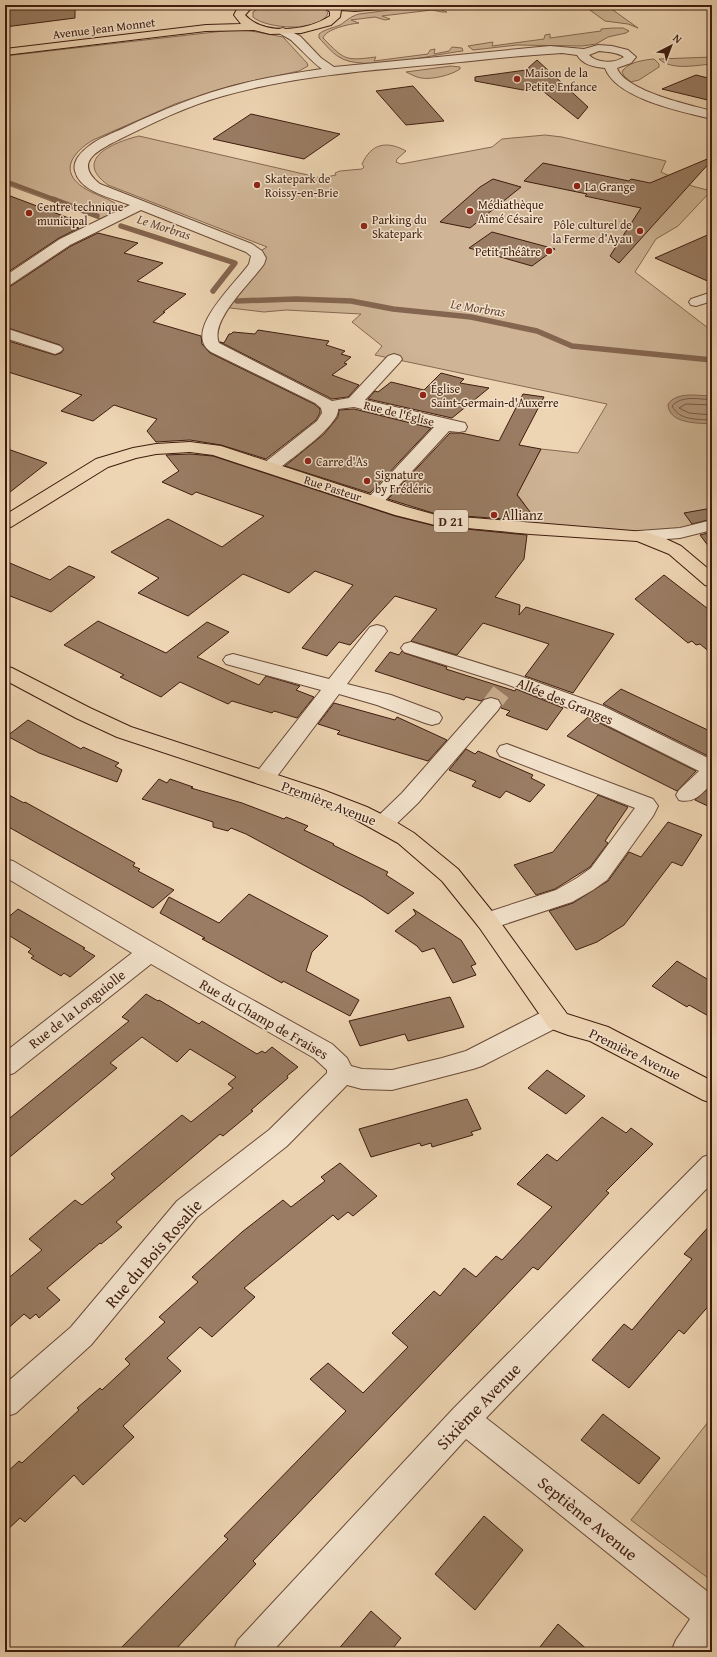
<svg xmlns="http://www.w3.org/2000/svg" width="717" height="1657" viewBox="0 0 717 1657" font-family="'Gentium Book Plus',serif">
<style>
.green{fill:#cfb596;stroke:#876852}
.water{fill:#b2957a;stroke:#84654f}
.lines{fill:none;stroke-linecap:round;stroke-linejoin:round}
.shore{stroke:#785844;stroke-width:1}
.stream-far1{stroke:#84654f;stroke-width:4.5}
.stream{stroke:#84654f;stroke-width:5.5}
.building{fill:#997c63;stroke:#3f1c0e}
.minor-tunnel{stroke:#caaf91;stroke-width:19;stroke-dasharray:19 10;stroke-linecap:butt}
.minor-casing{stroke:#6a4a37;stroke-width:2}
.major-casing{stroke:#3f1c0e;stroke-width:2}
.minor{fill:#f3e3cd;fill-rule:evenodd}
.major{fill:#edd4b2;fill-rule:evenodd}
.poi-dot{fill:#8f2418;stroke:#f3e3cd;stroke-width:1.5}
.labels{text-anchor:middle;dominant-baseline:central;stroke-width:3;stroke-linejoin:round;paint-order:stroke}
.far-street-label{font-size:12px;fill:#3f1c0e;stroke:#f3e3cd}
.far-poi-label{font-size:12px;fill:#3f1c0e;stroke:#f3e3cd;text-anchor:start}
.far-water-label{font-size:13px;font-style:italic;fill:#674634;stroke:#f3e3cd}
.shield{fill:#f3e3cd;stroke:#755847;stroke-width:1}
.shield-label{font-size:13px;font-weight:bold;fill:#3f1c0e}
.poi-label{font-size:14px;fill:#3f1c0e;stroke:#f3e3cd;text-anchor:start}
.street-label{font-size:14px;fill:#3f1c0e;stroke:#f3e3cd}
.near-street-label{font-size:17px;fill:#3f1c0e;stroke:#f3e3cd}
</style>
<rect width="100%" height="100%" fill="#edd4b2"/>
<filter id="stains"><feTurbulence type="fractalNoise" baseFrequency=".005" numOctaves="4"/><feColorMatrix values="0 0 0 0 .2 0 0 0 0 .09 0 0 0 0 .02 0 0 0 .5 -.17"/></filter>
<radialGradient id="worn" r=".72"><stop offset=".6" stop-color="#630" stop-opacity="0"/><stop offset="1" stop-color="#630" stop-opacity=".3"/></radialGradient>
<!-- green -->
<g class="green">
<path d="M264 5H318L325 9 328 13C321 33 266 29 253 17V12Z"/>
<path d="M428 5H471L439 9 447 12H442L432 10 382 16 390 19 385 20 375 17 351 20 359 23C349 24 326 29 323 38 345 60 344 61 376 57L374 61 428 54 430 50 435 49 434 54 449 51 452 47 462 48 463 51C434 54 363 73 339 57 332 53 325 44 319 38V34C325 29 333 28 340 25 348 20 349 17 359 14Z"/>
<path d="M583 5H606L638 28 628 24 605 21Z"/>
<path d="M613 28H623L629 31 626 33 608 37 596 44 582 46 517 45 473 50 468 46 493 42 492 46 544 39 545 35 550 34V38L601 31V29Z"/>
<path d="M241 29 283 37 307 63 308 66 299 71 234 85 210 92 175 104 93 140C73 152 58 171 84 188 93 194 105 197 115 203 115 215 110 214 100 219L5 184V56Z"/>
<path d="M712 57V64C697 65 672 71 659 59Z"/>
<path d="M654 59 659 64V67L639 80 631 82 624 76 622 72C627 62 644 60 654 59Z"/>
<path d="M451 66 460 67V69C452 75 431 80 421 78 415 77 411 74 406 72Z"/>
<path d="M545 135 562 137 666 161 661 172 692 186 711 191 678 226 656 239 635 272 712 331V525L680 533 530 529 523 520 525 505 517 494 541 449 578 453 607 404 375 355 382 346 352 322 361 314 286 310 264 312 222 307 257 253 267 247 108 185C72 159 114 142 139 136L321 178 336 175 335 173 340 171 362 169 364 167 362 164C371 144 386 140 406 151L397 159 396 162 401 164 492 147 502 139Z"/>
<path d="M712 1417V1581L631 1520Z"/>
</g>
<!-- water -->
<path class="water" d="M693 395 712 396V424C698 423 668 424 668 404 674 396 683 395 693 395Z"/>
<g class="lines">
<!-- shore -->
<g class="shore">
<path d="M712 400C699 399 682 395 672 406 680 421 697 419 712 420"/>
<path d="M712 405 686 404 679 408 689 413 712 415"/>
</g>
<!-- stream-far1 -->
<path class="stream-far1" d="M5 181 56 200"/>
<!-- stream -->
<g class="stream">
<path d="M53 199 97 216"/>
<path d="M121 226 235 263 213 291"/>
<path d="M237 301 296 299 351 301 393 309 471 317 537 331 572 346 712 360"/>
</g>
</g>
<!-- building -->
<g class="building">
<path d="M5 5H75V18L5 27Z"/>
<path d="M537 60 588 107 578 119 539 88 523 90 475 81V77L526 70Z"/>
<path d="M696 75 712 79V101L662 89Z"/>
<path d="M413 86 444 121 406 125 376 91Z"/>
<path d="M251 114 340 134 304 159 213 139Z"/>
<path d="M712 157V160L619 263 610 256 641 208 585 196 587 194 524 181 543 163 629 181 631 179 650 183Z"/>
<path d="M493 179 521 187 470 228 440 222 480 187Z"/>
<path d="M5 194 74 220 65 225 79 228 59 238 5 274Z"/>
<path d="M492 232 555 249 532 266 469 248Z"/>
<path d="M98 233 138 243 124 253 163 263 137 281 186 294 163 312H165L153 322 201 336 202 344 210 353 314 404 320 409V413L316 420 266 459 221 445 190 440 156 442 147 431 157 419 114 405 93 421 61 411 82 395 5 371V340L55 355 61 353 64 349 60 345 5 327V287L11 286 71 246Z"/>
<path d="M712 233V283L655 258Z"/>
<path d="M258 330 329 341 326 345 345 351 341 354 351 357 344 363 347 364 332 375 359 385 348 397 332 399 220 342 224 343 229 334H231L233 332 255 334Z"/>
<path d="M441 373 464 379 460 383 489 388 452 418 368 399 375 391 378 392 391 382 424 390Z"/>
<path d="M523 394 544 397 519 445 541 449 517 495 534 517 532 521 436 514 388 499 450 433H461L499 441Z"/>
<path d="M354 409 431 428 370 493 285 466 324 434 338 417 339 410Z"/>
<path d="M5 448 47 463 5 496Z"/>
<path d="M190 454 213 456 395 516 435 526 527 535 524 559 495 597 520 605 519 615 526 607 614 634 573 693 525 676 549 644 483 623 457 655 411 641 437 609 395 596 350 645 339 642 327 656 302 648 353 585 315 571 289 593 243 574 188 616 138 593 159 578 111 552 168 519 222 547 264 516 196 492 192 495 162 482 179 471 166 455Z"/>
<path d="M712 508V519L692 524 684 513Z"/>
<path d="M712 532V551L700 535Z"/>
<path d="M5 561 50 580 69 566 95 577 51 612 5 594Z"/>
<path d="M664 575 712 612V654L700 644 696 645 692 641 688 643 635 599Z"/>
<path d="M98 621 166 653 207 622 229 632 197 657 259 685 266 676 300 686 296 690 314 697 297 718 274 711 272 713 232 701 228 704 180 682 161 697 120 677 124 675 64 645Z"/>
<path d="M402 651 404 653 447 667 446 669 515 691 516 689 563 708 547 730 506 715 510 711 501 708 502 704 498 699 491 697 484 699 481 701 466 697 464 700 375 671 390 652 399 655Z"/>
<path d="M621 689 712 732V758L603 704Z"/>
<path d="M334 703 395 720 397 717 447 740 428 761 337 734 340 731 318 724Z"/>
<path d="M588 717 696 771 677 791 567 736Z"/>
<path d="M28 720 81 749 83 747 119 763 115 766 122 770 117 782 39 753 7 736Z"/>
<path d="M466 749 475 754 478 751 533 775 531 778 545 785 530 802 506 791 500 798 472 786 476 781 449 770Z"/>
<path d="M159 779 167 783 170 779 193 787 191 788 242 803 284 819 286 817 308 826 304 830 334 844 333 845 388 872 386 875 414 893 388 914 363 897 246 834 231 828 228 831 213 827V822L142 799Z"/>
<path d="M712 785V808L695 800Z"/>
<path d="M5 793 24 803 25 802 135 863 133 866 140 869 138 871 174 890 153 908 44 847 5 825Z"/>
<path d="M598 795 628 807 605 841 608 843 590 867 555 889 536 895 514 865 553 852Z"/>
<path d="M668 822 702 835 682 866 672 862 624 925 597 942 576 950 549 911 573 903 608 881 629 852 641 857Z"/>
<path d="M249 894 328 936 312 952 306 971 359 1000 350 1016 283 981 282 983 228 953 202 939 205 938 160 913 169 897 219 923Z"/>
<path d="M18 909 85 948 83 949 95 956 70 977 64 973 61 976 31 958 34 956 28 952 31 949 5 933V920Z"/>
<path d="M413 909 461 940 476 964 471 966 476 975 453 983 434 948 422 952 417 946 395 931 416 914Z"/>
<path d="M677 961 712 982V1018L689 1005 687 1007 652 986Z"/>
<path d="M146 994 158 1001 159 1000 199 1024 202 1021 257 1054 262 1051 265 1053 272 1047 298 1067 287 1076 288 1078 251 1110 253 1111 223 1136 220 1134 116 1222 122 1227 101 1244 100 1243 47 1288 60 1300 39 1318 36 1314 30 1319 24 1314 5 1331V1281L42 1250 29 1239 75 1200 82 1205 115 1178 111 1174 182 1115 191 1122 233 1088 228 1084 236 1077 190 1049 177 1062 142 1037 110 1063 117 1068 5 1161V1122L129 1021 122 1017Z"/>
<path d="M450 997 464 1027 408 1041 405 1034 360 1046 349 1021Z"/>
<path d="M547 1070 585 1096 566 1114 528 1088Z"/>
<path d="M467 1099 481 1129 471 1132 473 1135 432 1147 431 1143 421 1146 420 1143 371 1157 359 1129Z"/>
<path d="M602 1117 626 1133 631 1128 653 1144 606 1191 609 1193 538 1270 533 1267 253 1561 256 1564 173 1652H117L228 1539 224 1536 346 1411 310 1379 328 1363 363 1393 408 1347 392 1333 434 1291 440 1296 464 1268 476 1277 496 1256 502 1260 552 1207 517 1184 547 1154 557 1161Z"/>
<path d="M340 1163 377 1196 353 1216 348 1212 338 1220 333 1215 244 1288 255 1297 212 1337 200 1327 167 1358 181 1371 123 1426 134 1437 83 1485 74 1475 25 1522 20 1518 5 1532V1474L19 1461 22 1463 79 1410 77 1408 100 1388 102 1390 130 1364 125 1359 165 1322 159 1317 198 1282 192 1277 242 1232 283 1200 291 1207 325 1181 321 1177Z"/>
<path d="M712 1223V1302L684 1334 679 1330 629 1388 592 1360 624 1324 632 1330 692 1259 684 1254Z"/>
<path d="M603 1414 660 1458 639 1484 581 1440Z"/>
<path d="M484 1516 523 1550 475 1610 435 1574Z"/>
<path d="M371 1611 401 1638 390 1652H336Z"/>
<path d="M558 1624 590 1652H536Z"/>
</g>
<g class="lines">
<!-- minor-tunnel -->
<path class="minor-tunnel" d="M491 705 501 692"/>
<!-- minor casing -->
<g class="minor-casing">
<g id="minor">
<path d="M283 28 300 36 321 58 334 67 550 46 584 49 598 45 612 46 628 50 636 57 631 63 617 68C625 91 690 105 712 111V119C684 112 616 99 605 68 594 67 583 65 577 55L562 53 534 55C495 58 456 63 417 66 351 72 286 78 223 96 187 106 153 123 120 139 99 150 72 162 100 184L252 244 262 251 266 258 264 264C252 282 209 320 219 343L332 401 349 398 388 356 394 354 400 356 402 359 400 362 365 400 465 423 467 427 465 431 459 432 449 431 380 506 374 507 368 506 365 502 368 498 434 427 354 407 338 409C340 425 289 460 276 471L270 472 264 471 261 467 264 463 317 421 322 413 321 408 315 403 211 352C181 332 237 282 249 264L251 256 246 252 141 210 70 245 10 285 5 286V276L60 239 130 205C112 198 80 192 75 171 72 161 82 151 89 146 99 138 113 133 124 128 162 110 200 94 241 84 267 77 295 73 322 69 311 61 303 51 293 42 289 37 281 36 277 31L279 29ZM599 51C607 52 617 52 624 57 614 64 597 63 589 55Z"/>
<path d="M712 292V301L696 306 691 305 689 302 691 299Z"/>
<path d="M5 328 60 346 63 349 60 352 55 354 5 338Z"/>
<path d="M712 520V530L680 538 639 541 633 540 630 536 633 532 639 531 680 528Z"/>
<path d="M377 625 384 627 387 631 347 684 391 695 439 713 442 718 439 723 432 725 425 723 377 705 339 694 272 783 264 785 256 783 253 778 256 773 321 690 226 664 223 660 226 656 233 654 329 679 370 627Z"/>
<path d="M411 642 520 676 603 706 712 760V783C702 793 695 804 679 800L676 795 679 790 699 771 589 716 506 684 404 652 401 648 404 644Z"/>
<path d="M491 698 498 700 501 705 498 710 418 803 391 829 383 832 375 829 372 824 375 819 402 793 484 700Z"/>
<path d="M507 744 653 799 658 806 653 816 607 880 593 890 572 902 487 930 479 927 475 921 479 915 556 890 577 878 591 868 635 808 500 756 497 751 500 746Z"/>
<path d="M5 859 13 861 222 983 332 1044 347 1058 351 1066 362 1069 392 1070 442 1058 466 1051 546 1010 555 1007 564 1010 567 1017 564 1024 482 1066 473 1069 392 1090 362 1089 347 1085 287 1146 197 1217 91 1345 16 1413 5 1417V1384L71 1327 177 1201 269 1130 327 1073V1070L314 1058 151 964 14 1073 5 1076V1052L132 953 5 877Z"/>
<path d="M712 1154V1183L486 1418 712 1595V1645L707 1652H671L676 1640 690 1619 466 1439 272 1652H233L238 1640 453 1409 703 1157Z"/>
</g>
</g>
<!-- major casing -->
<g class="major-casing">
<g id="major">
<path d="M242 5H254L245 15C264 36 308 31 330 16V12L323 5H399L394 8 355 11 341 10 340 17 331 25 301 33 270 34 254 30 206 31 5 55V49L206 25 241 24 234 15 237 9Z"/>
<path d="M190 442 221 446 407 507 436 515 645 532 664 538 681 546 712 572V587L705 585 669 554 637 541 530 534 435 525 395 515 213 455 190 452 156 454 136 458 108 467 11 527 5 528V515L96 459 133 448 156 444Z"/>
<path d="M5 666 12 668 90 708 131 727 323 790 367 807 391 819 414 833 458 869 495 915 567 1014 608 1027 712 1081V1103L703 1100 590 1041 568 1035 549 1028 479 927 442 881 398 843 351 817 307 800 117 737 76 718 5 680Z"/>
</g>
</g>
<!-- minor -->
<use href="#minor" class="minor"/>
<!-- major -->
<use href="#major" class="major"/>
</g>
<!-- markers -->
<g class="poi-dot">
<circle cx="517" cy="79" r="4"/>
<circle cx="257" cy="185" r="4"/>
<circle cx="577" cy="186" r="4"/>
<circle cx="470" cy="211" r="4"/>
<circle cx="29" cy="213" r="4"/>
<circle cx="364" cy="226" r="4"/>
<circle cx="640" cy="231" r="4"/>
<circle cx="549" cy="251" r="4"/>
<circle cx="423" cy="395" r="4"/>
<circle cx="308" cy="461" r="4"/>
<circle cx="367" cy="481" r="4"/>
<circle cx="494" cy="515" r="4"/>
</g>
<g class="labels">
<!-- far-street labels -->
<g class="far-street-label">
<text transform="translate(104 28) rotate(-7)">Avenue Jean Monnet</text>
<text transform="translate(399 413) rotate(14)">Rue de l'Église</text>
<text transform="translate(333 488) rotate(18)">Rue Pasteur</text>
</g>
<!-- far-poi labels -->
<g class="far-poi-label">
<text x="525" y="72">Maison de la<tspan x="525" dy="14">Petite Enfance</tspan></text>
<text x="265" y="178">Skatepark de<tspan x="265" dy="14">Roissy-en-Brie</tspan></text>
<text x="585" y="186">La Grange</text>
<text x="478" y="204">Médiathèque<tspan x="478" dy="14">Aimé Césaire</tspan></text>
<text x="37" y="206">Centre technique<tspan x="37" dy="14">municipal</tspan></text>
<text x="372" y="219">Parking du<tspan x="372" dy="14">Skatepark</tspan></text>
<text x="632" y="224" text-anchor="end">Pôle culturel de<tspan x="632" dy="14">la Ferme d’Ayau</tspan></text>
<text x="541" y="251" text-anchor="end">Petit Théâtre</text>
<text x="431" y="388">Église<tspan x="431" dy="14">Saint-Germain-d'Auxerre</tspan></text>
<text x="316" y="461">Carre d'As</text>
<text x="375" y="474">Signature<tspan x="375" dy="14">by Frédéric</tspan></text>
</g>
<!-- far-water labels -->
<g class="far-water-label">
<text transform="translate(164 227) rotate(18)">Le Morbras</text>
<text transform="translate(478 308) rotate(9)">Le Morbras</text>
</g>
<!-- shield labels -->
<rect class="shield" x="434" y="510" width="34" height="22" rx="3"/>
<g class="shield-label">
<text x="451" y="521">D 21</text>
</g>
<!-- poi labels -->
<g class="poi-label">
<text x="502" y="515">Allianz</text>
</g>
<!-- street labels -->
<g class="street-label">
<text transform="translate(565 701) rotate(22)">Allée des Granges</text>
<text transform="translate(329 803) rotate(21)">Première Avenue</text>
<text transform="translate(77 1009) rotate(-38)">Rue de la Longuiolle</text>
<text transform="translate(264 1019) rotate(30)">Rue du Champ de Fraises</text>
<text transform="translate(635 1054) rotate(26)">Première Avenue</text>
</g>
<!-- near-street labels -->
<g class="near-street-label">
<text transform="translate(153 1253) rotate(-49)">Rue du Bois Rosalie</text>
<text transform="translate(478 1406) rotate(-46)">Sixième Avenue</text>
<text transform="translate(588 1518) rotate(39)">Septième Avenue</text>
</g>
</g>
<!-- margin -->
<rect width="717" height="1657" fill="none" stroke="#edd4b2" stroke-width="20"/>
<rect x="6" y="6" width="705" height="1645" fill="none" stroke="#3f1c0e" stroke-width="2"/>
<rect x="10" y="10" width="697" height="1637" fill="none" stroke="#3f1c0e"/>
<!-- north arrow -->
<g transform="translate(671 46) rotate(42)" stroke="#f3e3cd" stroke-width="3" paint-order="stroke">
<path d="M0-3L7 15L0 10L-7 15Z" fill="#3f1c0e"/>
<text y="-6" font-size="11" font-weight="bold" text-anchor="middle" fill="#3f1c0e">N</text>
</g>
<rect width="100%" height="100%" filter="url(#stains)"/>
<rect width="100%" height="100%" fill="url(#worn)"/>
</svg>
